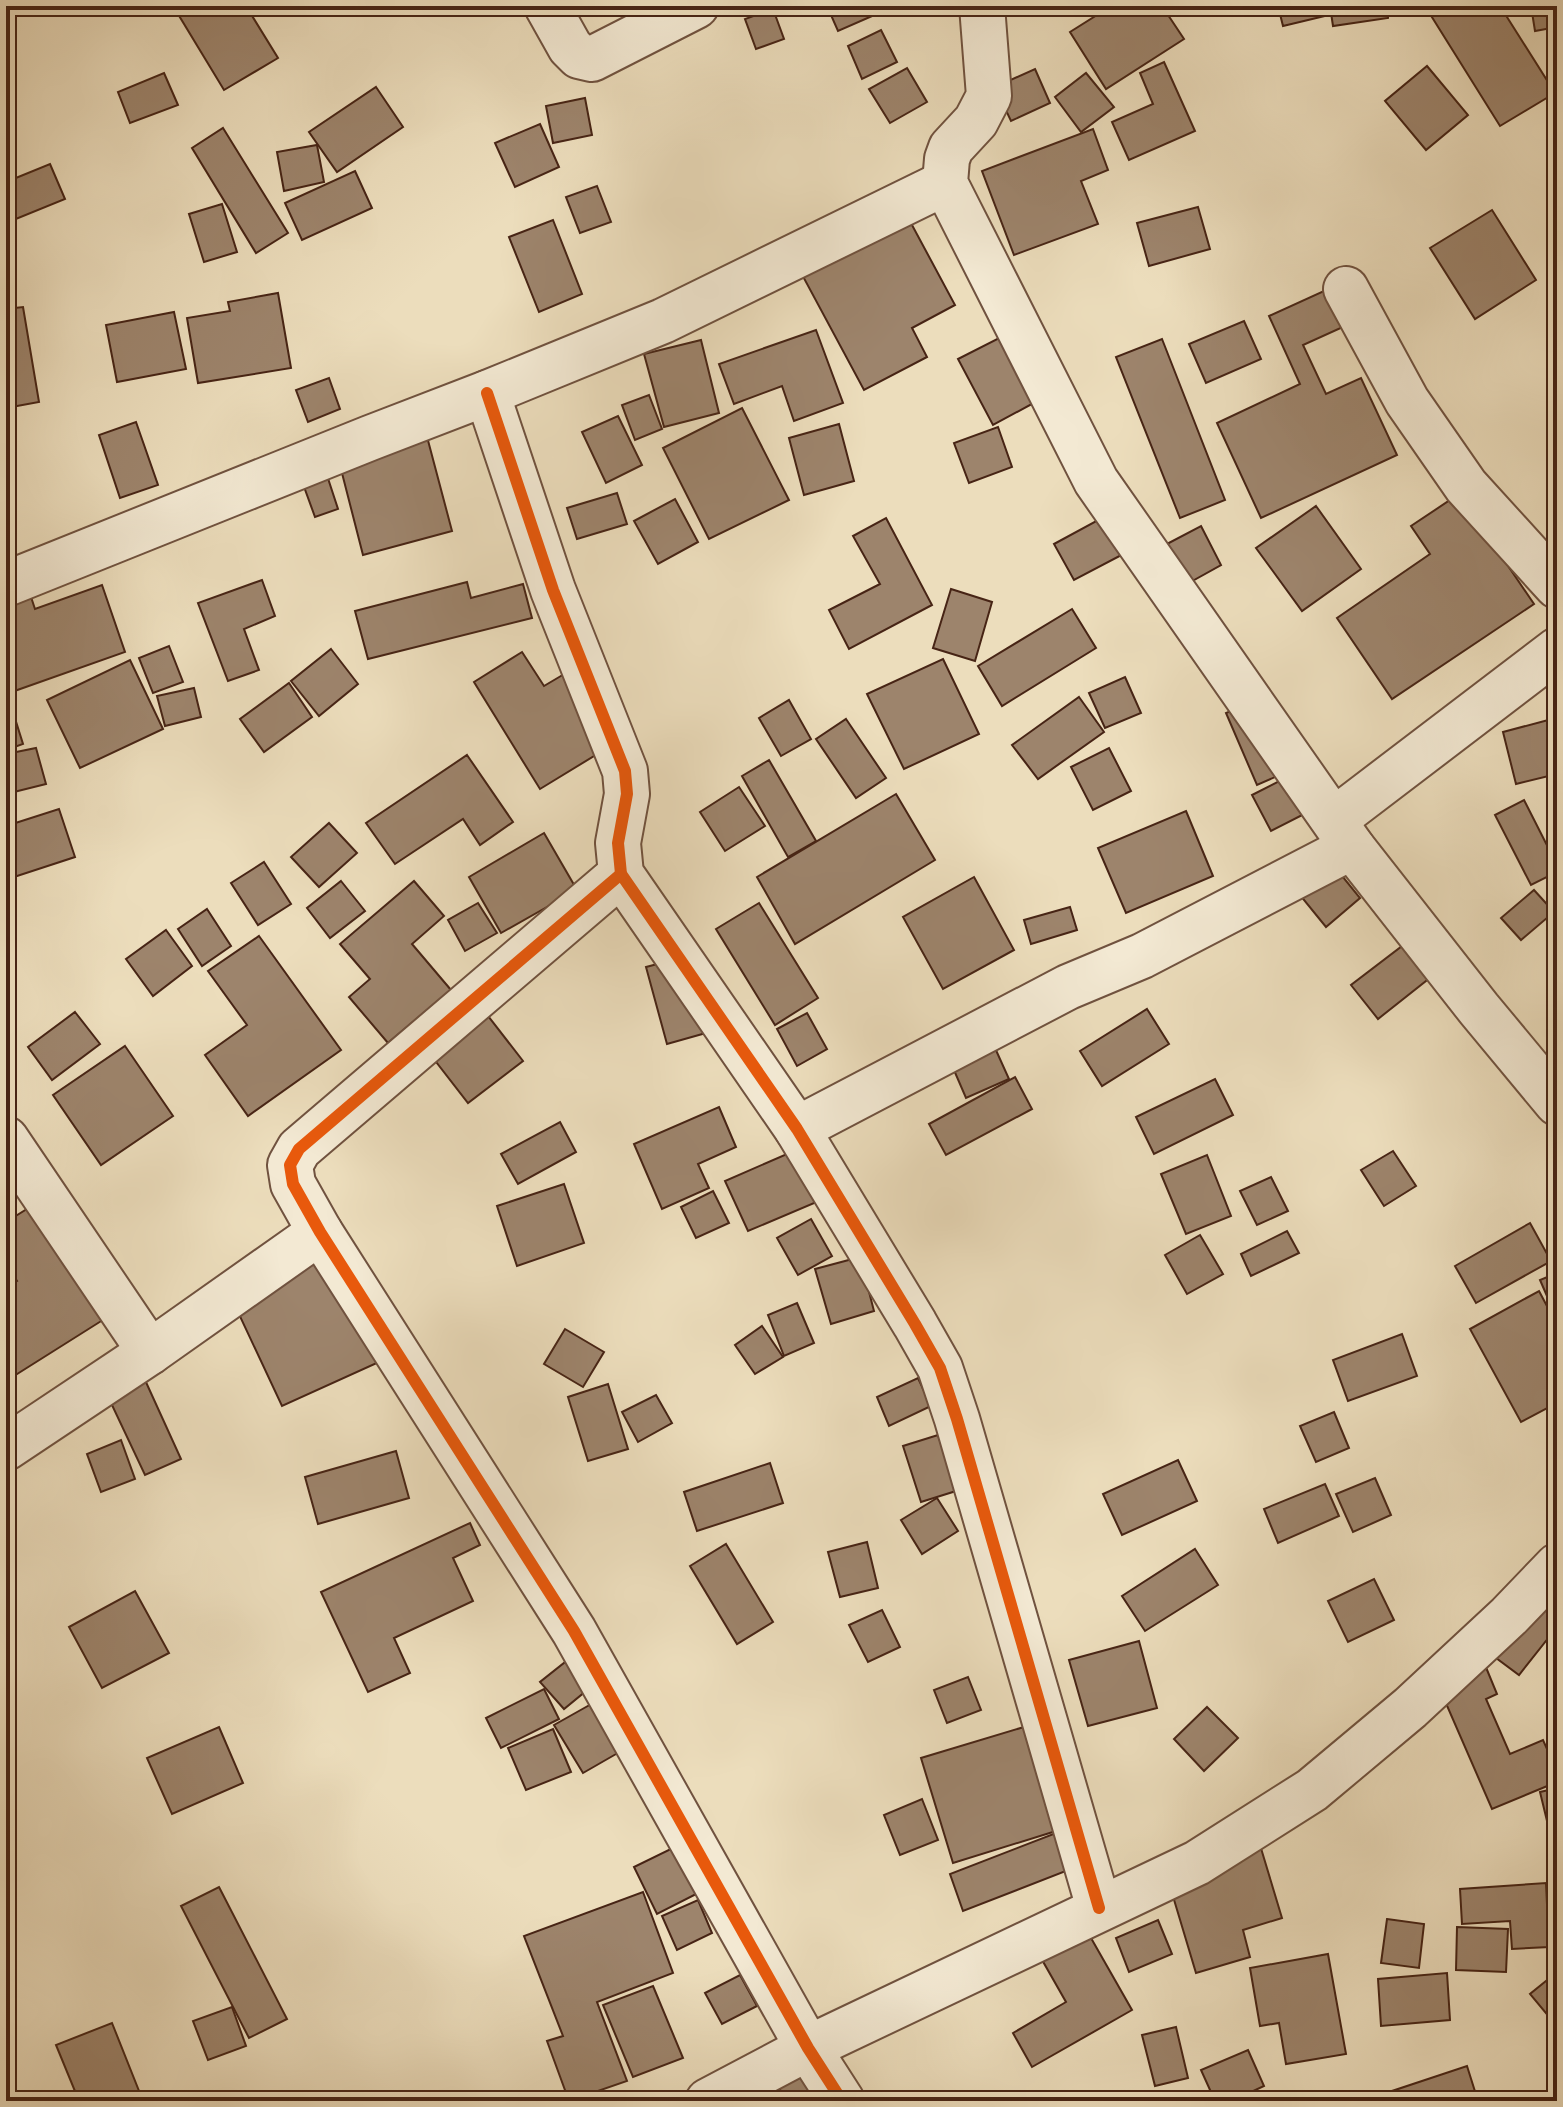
<svg xmlns="http://www.w3.org/2000/svg" width="1563" height="2107" viewBox="0 0 1563 2107" font-family="'Libre Caslon Text',serif">
<style>
.building{fill:#9d846c;stroke:#472415;stroke-width:2}
.lines{fill:none;stroke-linecap:round;stroke-linejoin:round}
.minor-casing{stroke:#70523f;stroke-width:48}
.minor{stroke:#f3e9d3;stroke-width:44}
.cycleway-casing{stroke:#f3e9d3;stroke-width:17}
.cycleway{stroke:#e8590c;stroke-width:12}
</style>
<rect width="100%" height="100%" fill="#ecddbc"/>
<filter id="stains"><feTurbulence type="fractalNoise" baseFrequency=".0025" numOctaves="4"/><feColorMatrix values="0 0 0 0 .2 0 0 0 0 .09 0 0 0 0 .02 0 0 0 .5 -.17"/></filter>
<radialGradient id="worn" r=".72"><stop offset=".6" stop-color="#630" stop-opacity="0"/><stop offset="1" stop-color="#630" stop-opacity=".3"/></radialGradient>
<!-- building -->
<g class="building">
<path d="M192 6H246L278 58 224 90 178 14Z"/>
<path d="M319 6H337L323 14Z"/>
<path d="M827 6H895L838 31Z"/>
<path d="M1106 6H1162L1184 39 1106 89 1070 32 1108 8Z"/>
<path d="M1278 6H1327L1329 15 1283 26Z"/>
<path d="M1330 6H1387L1388 18 1333 26Z"/>
<path d="M1425 6H1500L1555 93 1500 126Z"/>
<path d="M1531 6H1557V27L1535 31Z"/>
<path d="M773 9 784 39 756 49 745 19Z"/>
<path d="M881 30 897 62 862 79 848 46Z"/>
<path d="M1164 62 1195 131 1129 160 1112 122 1153 104 1140 73Z"/>
<path d="M1427 66 1468 115 1426 150 1385 101Z"/>
<path d="M907 68 927 102 890 123 869 89Z"/>
<path d="M1035 69 1050 103 1011 121 995 87Z"/>
<path d="M164 73 178 105 130 123 118 92Z"/>
<path d="M1086 73 1114 107 1081 132 1055 97Z"/>
<path d="M376 87 403 127 337 172 309 132Z"/>
<path d="M585 98 592 135 553 143 546 106Z"/>
<path d="M540 124 559 167 515 187 495 143Z"/>
<path d="M223 128 288 233 256 253 192 148Z"/>
<path d="M1093 129 1108 170 1081 181 1098 224 1014 255 982 171Z"/>
<path d="M317 145 324 182 284 191 277 152Z"/>
<path d="M50 164 65 199 6 223V182Z"/>
<path d="M355 171 372 208 302 240 285 203Z"/>
<path d="M597 186 611 222 580 233 566 197Z"/>
<path d="M222 204 237 252 204 262 189 214Z"/>
<path d="M1198 207 1210 249 1149 266 1137 223Z"/>
<path d="M1492 210 1536 280 1475 319 1430 248Z"/>
<path d="M905 212 955 305 912 328 927 357 864 390 799 269Z"/>
<path d="M553 220 582 294 539 312 509 237Z"/>
<path d="M1359 275 1376 312 1303 345 1326 394 1361 378 1397 455 1261 518 1217 423 1300 384 1269 316Z"/>
<path d="M278 293 291 368 198 383 187 318 230 311 228 302Z"/>
<path d="M23 307 39 402 6 408V309Z"/>
<path d="M174 312 186 369 117 382 106 325Z"/>
<path d="M1244 321 1261 359 1206 383 1189 344Z"/>
<path d="M816 330 843 403 794 421 782 386 734 404 719 364Z"/>
<path d="M1007 334 1041 399 993 425 958 359Z"/>
<path d="M1162 339 1225 500 1180 518 1116 357Z"/>
<path d="M701 340 719 413 664 427 644 354Z"/>
<path d="M329 378 340 409 308 422 296 390Z"/>
<path d="M649 395 662 429 635 440 622 405Z"/>
<path d="M742 408 789 500 709 539 663 448Z"/>
<path d="M421 414 452 531 363 555 333 438Z"/>
<path d="M618 416 642 465 606 483 582 432Z"/>
<path d="M136 422 158 485 120 498 99 435Z"/>
<path d="M839 424 854 481 804 495 789 438Z"/>
<path d="M998 427 1012 467 969 483 954 443Z"/>
<path d="M320 454 338 509 315 517 295 462Z"/>
<path d="M617 493 627 524 577 539 567 508Z"/>
<path d="M1459 494 1534 604 1392 699 1337 618 1430 554 1411 526Z"/>
<path d="M675 499 698 542 658 564 634 521Z"/>
<path d="M1316 506 1361 569 1302 611 1256 548Z"/>
<path d="M1111 513 1131 550 1074 580 1054 544Z"/>
<path d="M886 518 932 605 849 649 829 610 880 584 853 536Z"/>
<path d="M1201 526 1221 565 1187 584 1165 545Z"/>
<path d="M262 580 275 616 244 629 259 670 228 681 198 603Z"/>
<path d="M467 582 471 598 523 584 532 618 368 659 355 611Z"/>
<path d="M102 585 125 652 6 694V596L28 588 35 609Z"/>
<path d="M951 589 992 602 975 661 933 648Z"/>
<path d="M1072 609 1096 648 1002 706 978 666Z"/>
<path d="M169 646 183 682 153 693 139 658Z"/>
<path d="M331 649 358 684 319 716 291 681Z"/>
<path d="M522 652 544 686 571 670 617 742 540 789 474 682Z"/>
<path d="M943 659 979 734 904 769 867 694Z"/>
<path d="M130 660 163 729 80 768 47 700Z"/>
<path d="M1125 677 1141 713 1105 728 1089 693Z"/>
<path d="M289 683 312 717 264 752 240 719Z"/>
<path d="M194 688 201 717 165 726 157 696Z"/>
<path d="M1079 697 1104 732 1038 779 1012 745Z"/>
<path d="M1260 699 1291 770 1257 785 1226 713Z"/>
<path d="M789 700 811 739 781 756 759 718Z"/>
<path d="M13 712 23 744 6 750V714Z"/>
<path d="M846 719 886 778 856 798 816 739Z"/>
<path d="M1552 719 1557 738V774L1516 784 1503 732Z"/>
<path d="M36 748 46 784 6 794V754Z"/>
<path d="M1109 748 1131 791 1093 810 1071 767Z"/>
<path d="M467 755 513 822 480 845 463 819 395 864 366 823Z"/>
<path d="M769 760 816 841 788 857 742 776Z"/>
<path d="M1297 772 1316 808 1271 831 1252 795Z"/>
<path d="M739 787 765 826 725 851 700 812Z"/>
<path d="M896 794 935 860 795 944 757 877Z"/>
<path d="M1524 800 1557 865V872L1531 885 1495 815Z"/>
<path d="M59 809 75 857 11 878 6 864V826Z"/>
<path d="M1186 811 1213 876 1126 913 1098 848Z"/>
<path d="M329 823 357 853 319 887 291 857Z"/>
<path d="M544 833 577 890 501 933 469 877Z"/>
<path d="M1330 861 1360 898 1326 927 1295 889Z"/>
<path d="M264 862 291 904 258 925 231 883Z"/>
<path d="M974 877 1014 950 943 989 903 917Z"/>
<path d="M341 881 365 911 330 938 307 908Z"/>
<path d="M414 881 444 916 412 944 451 990 388 1043 349 997 370 979 340 944Z"/>
<path d="M1534 890 1554 912 1521 940 1501 918Z"/>
<path d="M478 903 497 933 465 951 448 920Z"/>
<path d="M759 903 818 998 775 1025 716 929Z"/>
<path d="M1070 907 1077 930 1031 944 1024 920Z"/>
<path d="M207 909 231 946 202 966 178 929Z"/>
<path d="M166 930 192 966 153 996 126 959Z"/>
<path d="M259 936 341 1050 248 1116 205 1055 247 1025 208 971Z"/>
<path d="M1410 940 1436 973 1378 1019 1351 985Z"/>
<path d="M692 955 713 1031 667 1044 646 967Z"/>
<path d="M471 994 523 1061 468 1103 416 1036Z"/>
<path d="M1557 999V1017L1549 1004Z"/>
<path d="M1147 1009 1169 1044 1102 1086 1080 1051Z"/>
<path d="M75 1012 100 1044 52 1080 28 1047Z"/>
<path d="M807 1013 827 1049 797 1066 777 1029Z"/>
<path d="M986 1028 1009 1079 966 1098 944 1047Z"/>
<path d="M125 1046 173 1116 101 1165 53 1095Z"/>
<path d="M1015 1077 1032 1109 946 1155 929 1124Z"/>
<path d="M1215 1079 1233 1115 1154 1154 1136 1117Z"/>
<path d="M719 1107 736 1147 698 1164 709 1188 662 1209 634 1144Z"/>
<path d="M560 1122 576 1152 518 1184 501 1154Z"/>
<path d="M803 1147 826 1198 748 1231 725 1181Z"/>
<path d="M1393 1151 1416 1186 1384 1206 1361 1170Z"/>
<path d="M1207 1155 1231 1216 1186 1234 1161 1174Z"/>
<path d="M1271 1177 1288 1211 1257 1225 1240 1191Z"/>
<path d="M564 1184 584 1243 517 1266 497 1206Z"/>
<path d="M713 1191 729 1223 696 1238 681 1207Z"/>
<path d="M48 1196 106 1318 6 1381V1288L17 1281 6 1264V1222Z"/>
<path d="M811 1219 832 1256 798 1275 777 1238Z"/>
<path d="M1530 1223 1551 1261 1476 1303 1455 1266Z"/>
<path d="M1287 1231 1299 1253 1251 1276 1241 1254Z"/>
<path d="M1200 1235 1223 1274 1187 1294 1165 1255Z"/>
<path d="M327 1251 379 1362 282 1406 230 1295Z"/>
<path d="M860 1257 874 1311 831 1324 815 1269Z"/>
<path d="M1557 1273V1319L1540 1280Z"/>
<path d="M1539 1291 1557 1325V1403L1521 1422 1470 1329Z"/>
<path d="M797 1303 814 1343 784 1356 768 1315Z"/>
<path d="M762 1326 783 1357 755 1374 735 1345Z"/>
<path d="M565 1329 604 1352 583 1387 544 1364Z"/>
<path d="M1402 1334 1417 1376 1348 1401 1333 1360Z"/>
<path d="M140 1369 181 1459 145 1475 103 1386Z"/>
<path d="M918 1378 931 1406 889 1426 877 1397Z"/>
<path d="M608 1384 628 1449 588 1461 568 1397Z"/>
<path d="M656 1395 672 1423 638 1442 622 1412Z"/>
<path d="M1334 1412 1349 1448 1316 1462 1300 1426Z"/>
<path d="M938 1435 956 1491 921 1502 903 1446Z"/>
<path d="M121 1440 135 1479 101 1492 87 1454Z"/>
<path d="M396 1451 409 1498 318 1524 305 1477Z"/>
<path d="M1178 1460 1197 1501 1122 1535 1103 1494Z"/>
<path d="M770 1463 783 1503 697 1531 684 1492Z"/>
<path d="M1375 1478 1391 1515 1353 1532 1336 1494Z"/>
<path d="M1325 1484 1339 1516 1278 1543 1264 1509Z"/>
<path d="M937 1498 958 1531 922 1554 901 1520Z"/>
<path d="M470 1523 480 1545 453 1558 473 1601 394 1638 410 1673 368 1692 321 1592Z"/>
<path d="M867 1542 878 1588 840 1597 828 1552Z"/>
<path d="M726 1544 773 1622 737 1644 690 1566Z"/>
<path d="M1195 1549 1218 1585 1145 1631 1122 1596Z"/>
<path d="M1374 1579 1394 1620 1348 1642 1328 1601Z"/>
<path d="M135 1591 169 1653 102 1688 69 1627Z"/>
<path d="M1557 1596V1627L1519 1675 1488 1652Z"/>
<path d="M882 1610 900 1647 868 1662 849 1625Z"/>
<path d="M1139 1641 1157 1708 1088 1726 1069 1660Z"/>
<path d="M569 1659 592 1686 564 1709 540 1682Z"/>
<path d="M1485 1665 1497 1694 1486 1699 1510 1754 1543 1740 1557 1771V1782L1492 1809 1438 1685Z"/>
<path d="M1557 1676V1715L1550 1678Z"/>
<path d="M968 1677 981 1710 947 1723 934 1690Z"/>
<path d="M544 1689 559 1719 501 1748 486 1718Z"/>
<path d="M602 1698 630 1746 583 1773 554 1725Z"/>
<path d="M1207 1707 1238 1738 1204 1771 1174 1739Z"/>
<path d="M219 1727 243 1783 172 1814 147 1758Z"/>
<path d="M1024 1727 1056 1831 953 1863 921 1758Z"/>
<path d="M553 1729 571 1772 526 1790 508 1748Z"/>
<path d="M1557 1788V1854H1555L1540 1792Z"/>
<path d="M922 1799 938 1840 900 1855 884 1815Z"/>
<path d="M1056 1833 1071 1869 963 1911 950 1874Z"/>
<path d="M685 1842 708 1888 657 1914 634 1867Z"/>
<path d="M1260 1845 1282 1918 1243 1930 1250 1957 1196 1973 1166 1873Z"/>
<path d="M1546 1883 1549 1947 1512 1949 1510 1921 1462 1924 1460 1889Z"/>
<path d="M219 1887 287 2019 249 2038 181 1906Z"/>
<path d="M643 1892 673 1973 597 2002 627 2081 569 2101 547 2041 563 2036 524 1936Z"/>
<path d="M698 1900 712 1933 677 1950 662 1916Z"/>
<path d="M1387 1919 1424 1924 1419 1968 1381 1963Z"/>
<path d="M1158 1920 1172 1954 1129 1972 1116 1938Z"/>
<path d="M1457 1927 1508 1929 1506 1972 1456 1970Z"/>
<path d="M1087 1931 1132 2010 1032 2067 1013 2033 1066 2002 1041 1958Z"/>
<path d="M1328 1954 1346 2054 1286 2064 1279 2023 1260 2026 1250 1968Z"/>
<path d="M1557 1972V2023L1555 2024 1530 1994Z"/>
<path d="M1447 1973 1450 2020 1381 2026 1378 1979Z"/>
<path d="M740 1975 757 2006 722 2024 705 1993Z"/>
<path d="M653 1986 683 2058 633 2077 603 2005Z"/>
<path d="M232 2007 246 2046 208 2060 193 2021Z"/>
<path d="M112 2023 143 2101H79L56 2045Z"/>
<path d="M1176 2027 1188 2078 1155 2086 1142 2035Z"/>
<path d="M1248 2050 1264 2086 1232 2101H1215L1201 2070Z"/>
<path d="M792 2054 821 2101H787L768 2070Z"/>
<path d="M1467 2066 1478 2101H1392L1389 2092Z"/>
<path d="M1557 2085V2101H1531Z"/>
<path d="M177 2095 180 2101H161Z"/>
</g>
<g class="lines">
<!-- minor casing -->
<g class="minor-casing">
<g id="minor">
<path d="M547 6 570 47 579 56 592 59 696 6"/>
<path d="M982 6 989 96 976 121 951 148 947 159 945 183 1096 481 1352 847 1479 1009 1557 1103"/>
<path d="M1346 289 1407 401 1466 486 1557 586"/>
<path d="M487 393 553 590 625 771 627 794 618 843 621 874 797 1129 915 1324 940 1368 957 1419 1099 1908"/>
<path d="M6 584 370 438 487 393 663 321 945 183"/>
<path d="M1334 820 1557 650"/>
<path d="M621 874 299 1149 290 1165 293 1184 320 1232 574 1631 808 2048 842 2101"/>
<path d="M797 1129 1068 987 1142 956 1352 847"/>
<path d="M6 1139 150 1352"/>
<path d="M6 1448 150 1352 320 1232"/>
<path d="M708 2101 808 2048 1197 1863 1312 1790 1410 1708 1509 1616 1557 1566"/>
</g>
</g>
<!-- minor -->
<use href="#minor" class="minor"/>
<!-- cycleway casing -->
<g class="cycleway-casing">
<g id="cycleway">
<path d="M487 393 553 590 625 771 627 794 618 843 621 874 797 1129 915 1324 940 1368 957 1419 1099 1908"/>
<path d="M621 874 299 1149 290 1165 293 1184 320 1232 574 1631 808 2048 842 2101"/>
</g>
</g>
<!-- cycleway -->
<use href="#cycleway" class="cycleway"/>
</g>
<!-- margin -->
<rect width="1563" height="2107" fill="none" stroke="#ecddbc" stroke-width="32"/>
<rect x="8" y="8" width="1547" height="2091" fill="none" stroke="#472415" stroke-width="4"/>
<rect x="16" y="16" width="1531" height="2075" fill="none" stroke="#472415" stroke-width="2"/>
<rect width="100%" height="100%" filter="url(#stains)"/>
<rect width="100%" height="100%" fill="url(#worn)"/>
</svg>
